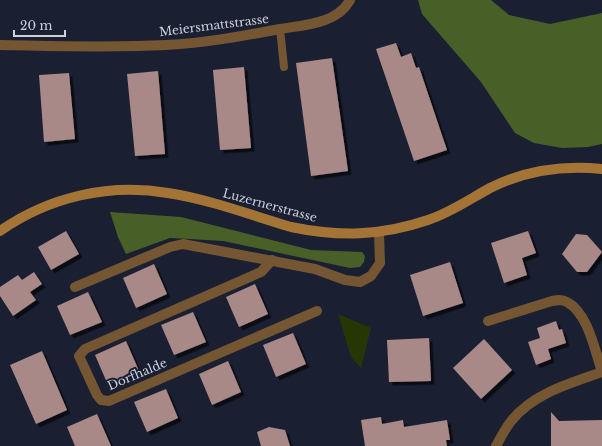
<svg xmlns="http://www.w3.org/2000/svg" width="602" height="446" viewBox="0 0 602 446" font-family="'Libre Baskerville',serif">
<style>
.green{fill:#263706}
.forest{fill:#495f28}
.building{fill:#a88988;filter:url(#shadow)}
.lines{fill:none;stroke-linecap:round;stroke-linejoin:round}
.service{stroke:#745632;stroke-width:8}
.minor{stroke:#745632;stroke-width:10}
.secondary{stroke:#a47437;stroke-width:10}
.labels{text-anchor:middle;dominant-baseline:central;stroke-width:4;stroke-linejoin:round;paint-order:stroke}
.street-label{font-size:12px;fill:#ccd1de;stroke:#1a1f32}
</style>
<defs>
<filter id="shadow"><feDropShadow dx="3.5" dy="3.5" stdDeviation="0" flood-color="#0009"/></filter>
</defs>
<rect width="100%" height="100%" fill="#1a1f32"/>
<!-- green -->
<path class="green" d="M338 314 371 328 361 368 351 357Z"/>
<!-- forest -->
<g class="forest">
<path d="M418 0H491L509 15 550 24 602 13V144L588 147 562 148 534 143 515 133 481 82 422 14Z"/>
<path d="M110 212 181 217 311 250 362 252 365 256 364 262 360 267 350 268 223 241 189 239 170 238 126 254 118 237Z"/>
</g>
<!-- building -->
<g class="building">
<path d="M396 43 401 57 411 53 416 68 419 67 447 150 414 161 376 49Z"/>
<path d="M332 58 348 171 311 176 296 63Z"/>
<path d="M244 67 251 148 220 150 213 70Z"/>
<path d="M158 71 165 154 135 156 127 74Z"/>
<path d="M69 73 75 139 44 142 39 75Z"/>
<path d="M66 231 79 254 51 270 38 247Z"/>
<path d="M528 231 536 253 522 258 527 275 504 283 491 243Z"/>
<path d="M576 234 587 235 602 252 587 272H577L562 254Z"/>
<path d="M450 262 463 303 423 316 410 275Z"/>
<path d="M154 264 167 294 136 308 123 278Z"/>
<path d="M34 272 42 284 30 292 36 300 13 316 0 296V287L18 275 22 280Z"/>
<path d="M255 284 268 314 239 327 226 297Z"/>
<path d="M88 292 102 322 70 335 57 306Z"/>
<path d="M193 312 206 342 174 355 161 325Z"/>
<path d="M556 321 559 330 562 329 566 343 548 349 551 359 536 365 528 342 540 338 537 328Z"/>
<path d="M293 333 306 364 276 377 263 345Z"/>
<path d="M429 338 431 381 389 382 387 340Z"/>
<path d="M484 339 512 370 481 399 453 368Z"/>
<path d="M126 341 139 371 108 385 95 355Z"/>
<path d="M42 351 67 410 36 424 10 365Z"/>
<path d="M228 361 241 392 212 405 199 374Z"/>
<path d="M166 389 178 418 147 432 134 402Z"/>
<path d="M551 412 559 421 602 420V446H551Z"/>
<path d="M97 414 111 446H75L67 427Z"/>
<path d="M381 417 382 424 403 420 404 427 447 420 450 440H446L447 446H365L361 420Z"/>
<path d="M269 427 285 430 290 446H261L257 432Z"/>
</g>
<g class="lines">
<!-- service -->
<path class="service" d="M280 29 284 67"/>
<!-- minor -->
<g class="minor">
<path d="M0 45C55 46 111 48 166 45 205 43 243 36 280 29 304 25 337 24 350 0"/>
<path d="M272 260 261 272 85 349 79 356 97 395 101 400 109 401 317 311"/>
<path d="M75 287 170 247 183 244 315 269 345 280 360 282 371 276 380 263 379 233"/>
<path d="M488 321 552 301C557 300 562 299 567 302 588 313 595 351 602 372"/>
<path d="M496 446C501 437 506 427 512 420 534 393 571 383 602 372"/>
</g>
<!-- secondary -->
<path class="secondary" d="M0 231C49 197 108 183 168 193 208 199 251 215 291 227 339 237 381 236 428 220 450 213 470 199 490 188 526 170 562 165 602 169"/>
</g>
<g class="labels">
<!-- street labels -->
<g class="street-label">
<text transform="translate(214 25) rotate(-7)">Meiersmattstrasse</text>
<text transform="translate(270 205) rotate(15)">Luzernerstrasse</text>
<text transform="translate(137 374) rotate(-23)">Dorfhalde</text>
</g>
</g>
<!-- scale -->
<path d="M14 30v6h51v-6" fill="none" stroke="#ccd1de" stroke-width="2"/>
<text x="20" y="30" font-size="12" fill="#ccd1de" stroke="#1a1f32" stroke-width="3" paint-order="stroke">20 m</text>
</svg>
